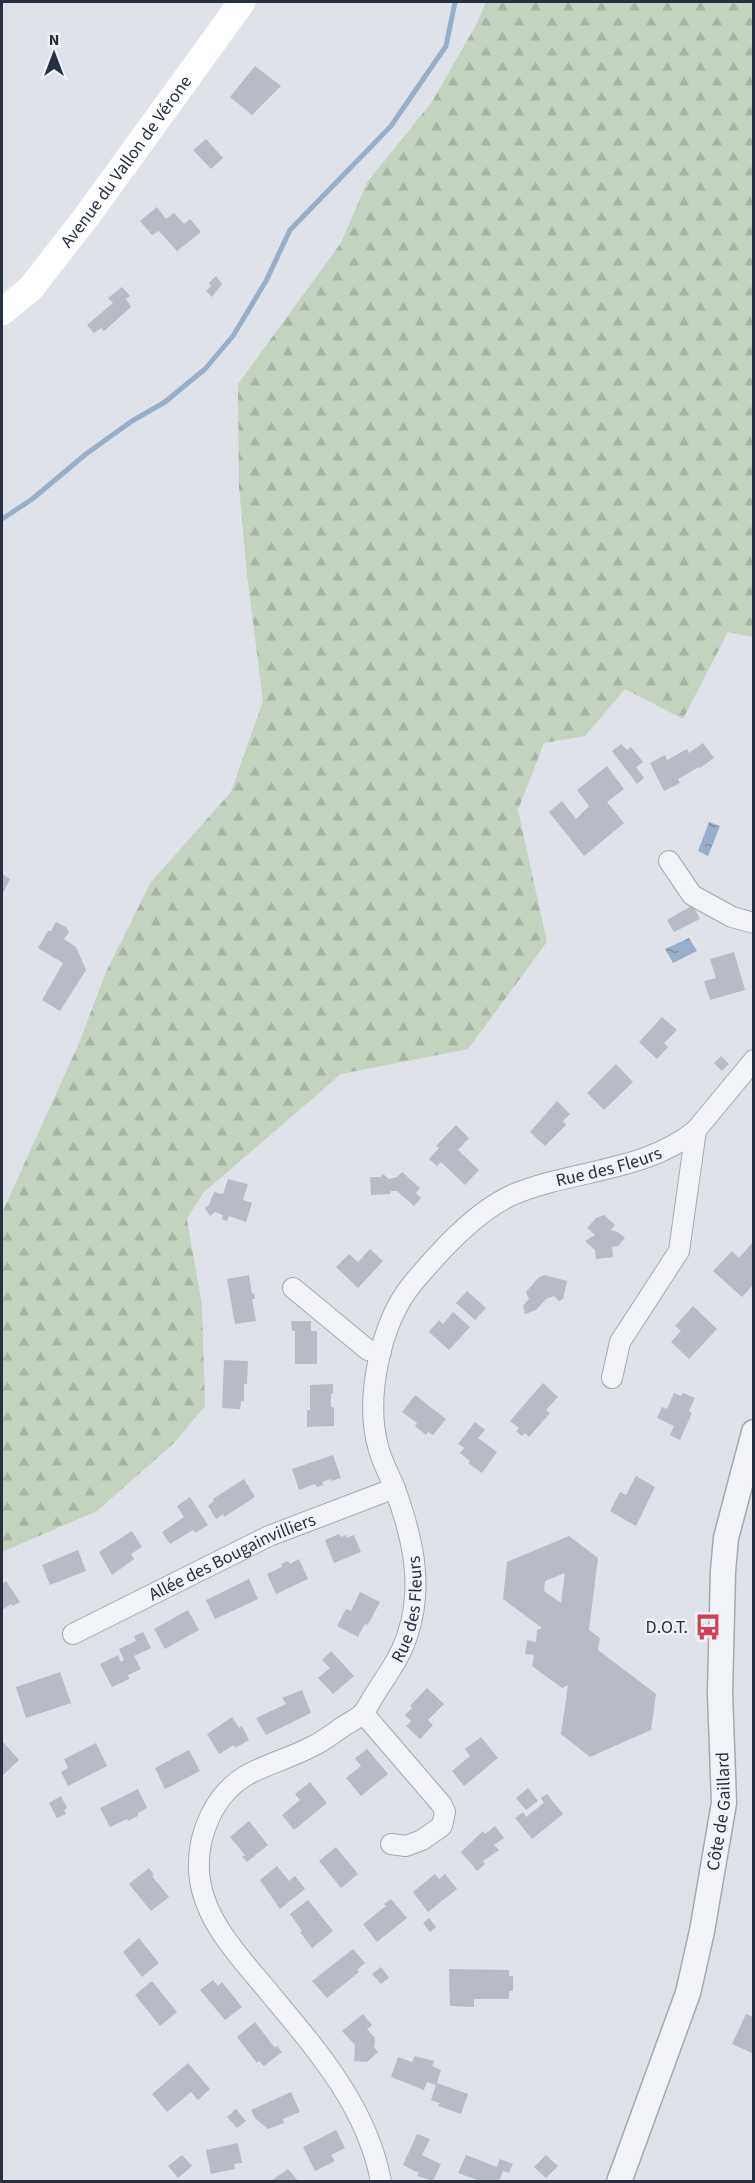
<svg xmlns="http://www.w3.org/2000/svg" width="755" height="2183" viewBox="0 0 755 2183" font-family="'Source Sans 3',sans-serif">
<style>
.forest{fill:url(#forest-firs)}
.water{fill:url(#water-ripples)}
.lines{fill:none;stroke-linecap:round;stroke-linejoin:round}
.stream{stroke:#98afca;stroke-width:5}
.building{fill:#b6bbc6;fill-rule:evenodd}
.minor-casing{stroke:#a4a9b3;stroke-width:22}
.tertiary-casing{stroke:#a4a9b3;stroke-width:27}
.minor{stroke:#f1f3f7;stroke-width:20}
.tertiary{stroke:#f1f3f7;stroke-width:24}
.secondary{stroke:#fff;stroke-width:27}
.labels{text-anchor:middle;dominant-baseline:central;stroke-width:5;stroke-linejoin:round;paint-order:stroke}
.street-label{font-size:18px;fill:#273040;stroke:#eef1f6}
.poi-label{font-size:18px;fill:#273040;stroke:#eef1f6;text-anchor:end}
</style>
<defs>
<pattern id="forest-firs" width="22" height="20" patternUnits="userSpaceOnUse" patternTransform="scale(1.5)"><rect width="22" height="20" fill="#c4d3bf"/><path d="M5 1l3.5 6h-7zM16 11l3.5 6h-7z" fill="#a8b5a5"/></pattern>
<pattern id="water-ripples" width="26" height="14" patternUnits="userSpaceOnUse" patternTransform="scale(1.5)"><rect width="26" height="14" fill="#98afca"/><path d="M2 4q2-2 4 0t4 0M15 11q2-2 4 0t4 0" fill="none" stroke="#7c8fa5"/></pattern>
</defs>
<rect width="100%" height="100%" fill="#dfe2e9"/>
<!-- forest -->
<path class="forest" d="M486 2H753V637L728 632 683 719 625 689 585 736 544 743 518 810 547 942 468 1049 341 1074 203 1193 187 1219 202 1305 205 1406 174 1443 97 1511 2 1552V1213L79 1043 106 972 151 882 231 792 263 701 247 575 239 487 238 384 341 243 367 182 432 102 477 23Z"/>
<!-- water -->
<g class="water">
<path d="M709 822 720 826 708 856 698 851Z"/>
<path d="M689 938 697 951 673 963 665 949Z"/>
</g>
<g class="lines">
<!-- stream -->
<path class="stream" d="M2 519 31 500 86 454 132 421 165 402 205 369 233 336 266 281 290 230 391 126 446 46 455 2"/>
</g>
<!-- building -->
<g class="building">
<path d="M255 66 281 86 252 115 230 97Z"/>
<path d="M206 139 223 158 211 169 193 150Z"/>
<path d="M157 207 166 219 174 213 184 224 190 219 201 232 177 251 159 231 152 235 140 221Z"/>
<path d="M216 276 222 284 212 297 206 291 211 286 209 283Z"/>
<path d="M122 287 130 296 126 299 131 307 104 331 101 328 94 333 87 325 113 303 108 298Z"/>
<path d="M703 743 714 758 700 768 699 767 678 779 680 783 664 791 650 763 665 755 667 760 687 749 689 753Z"/>
<path d="M621 744 627 750 631 747 643 762 636 767 644 778 637 784 612 751Z"/>
<path d="M607 766 624 789 607 802 624 823 584 856 549 812 562 801 576 819 589 806 577 790Z"/>
<path d="M2 874 10 879 2 895Z"/>
<path d="M693 905 700 919 674 932 667 920Z"/>
<path d="M56 922 66 927 69 932 64 939 76 947 86 970 60 1011 42 1000 63 963 38 948 48 931H51Z"/>
<path d="M734 952 745 990 710 1000 704 981 716 978 710 959Z"/>
<path d="M662 1017 677 1030 664 1043 668 1047 657 1059 639 1042Z"/>
<path d="M721 1056 729 1064 722 1071 714 1063Z"/>
<path d="M616 1064 633 1082 604 1110 587 1093Z"/>
<path d="M557 1101 570 1114 563 1121 566 1125 545 1146 530 1132Z"/>
<path d="M456 1125 469 1138 458 1150 479 1170 465 1185 441 1162 437 1166 429 1159 439 1148 436 1146Z"/>
<path d="M402 1172 420 1188 416 1193 421 1198 414 1206 397 1191H391L390 1194 371 1195 370 1177H381L383 1174 389 1179 397 1177Z"/>
<path d="M228 1179 248 1184 243 1200 252 1203 246 1222 229 1216 227 1221 222 1219 223 1215 215 1212 210 1216 205 1208 209 1205 214 1192 223 1194Z"/>
<path d="M604 1215 615 1225 611 1230 618 1232 625 1238 618 1246 612 1247 613 1257 596 1259 595 1250 585 1241 595 1235 587 1228 596 1218Z"/>
<path d="M753 1242V1285L742 1297 713 1271 732 1251 739 1258Z"/>
<path d="M370 1249 383 1261 358 1288 336 1267 349 1254 358 1262Z"/>
<path d="M249 1275 252 1294 254 1293 255 1299H252L256 1321 235 1324 227 1279Z"/>
<path d="M544 1275 567 1281 563 1299 559 1301 554 1296 546 1299 536 1310 525 1314 523 1306 529 1299 526 1292 538 1278Z"/>
<path d="M467 1291 486 1308 475 1320 456 1303Z"/>
<path d="M693 1306 717 1329 689 1359 671 1342 681 1331 675 1326Z"/>
<path d="M453 1312 470 1327 449 1350 429 1332 439 1320 443 1324Z"/>
<path d="M291 1321H311V1331H317V1364H295V1331H292Z"/>
<path d="M224 1360 248 1361 247 1384H244V1401H241L240 1409 222 1408Z"/>
<path d="M543 1383 558 1397 546 1410 550 1413 529 1437 525 1433 522 1436 516 1431 519 1428 510 1421Z"/>
<path d="M333 1384V1394H331V1407H334V1426L307 1427V1410H310V1385Z"/>
<path d="M674 1393 681 1396 683 1393 695 1398 689 1411 692 1413 680 1440 670 1435 674 1426 657 1418 662 1407 667 1409Z"/>
<path d="M415 1395 446 1419 433 1435 428 1432 426 1435 415 1426 417 1423 402 1412Z"/>
<path d="M475 1422 485 1430 478 1438 497 1452 482 1473 468 1463 470 1461 460 1453 464 1448 458 1444Z"/>
<path d="M333 1455 341 1478 332 1481 331 1479 322 1482 324 1485 317 1487 315 1484 299 1490 292 1469Z"/>
<path d="M636 1476 655 1487 636 1526 610 1511 620 1492 626 1495Z"/>
<path d="M244 1479 255 1497 224 1517 223 1514 216 1519 208 1506 214 1501 213 1499Z"/>
<path d="M190 1497 208 1525 195 1533 193 1530 170 1544 162 1532 184 1517 177 1506Z"/>
<path d="M132 1531 142 1547 131 1554 134 1559 112 1575 99 1552Z"/>
<path d="M339 1534 341 1537 346 1535 347 1538 354 1535 361 1552 334 1563 325 1540Z"/>
<path d="M569 1536 598 1558 589 1630 600 1638 598 1650 656 1694 651 1730 590 1757 561 1734 568 1685 562 1688 532 1666 534 1655 525 1654 527 1640 536 1642 537 1630 542 1628 503 1599 507 1562ZM565 1573 561 1603 544 1591 545 1581Z"/>
<path d="M78 1550 86 1571 50 1585 42 1565Z"/>
<path d="M299 1559 308 1579 276 1594 267 1574 282 1567 281 1564 288 1561 290 1564Z"/>
<path d="M249 1579 258 1599 215 1619 206 1600Z"/>
<path d="M6 1581 20 1602 12 1606 11 1604 2 1610V1584Z"/>
<path d="M360 1592 380 1602 370 1621 367 1625 365 1624 358 1637 337 1626 346 1609 351 1611Z"/>
<path d="M188 1610 199 1630 165 1649 154 1629Z"/>
<path d="M143 1632 151 1648 134 1656 141 1669 128 1675 129 1679 112 1687 100 1664 118 1655 121 1662 124 1660 119 1649 136 1641 134 1636Z"/>
<path d="M331 1651 354 1676 333 1694 318 1678 330 1668 322 1660Z"/>
<path d="M60 1672 71 1703 26 1718 16 1687Z"/>
<path d="M427 1688 444 1704 428 1720 433 1725 420 1739 406 1726 411 1721 405 1715 412 1708 410 1706Z"/>
<path d="M302 1690 311 1713 266 1735 256 1718 286 1704 282 1698Z"/>
<path d="M232 1717 239 1728 242 1726 249 1740 235 1748 234 1745 219 1754 207 1734Z"/>
<path d="M481 1737 498 1758 464 1786 452 1771 470 1756 465 1749Z"/>
<path d="M3 1742 19 1760 2 1776V1743Z"/>
<path d="M96 1743 107 1766 68 1786 61 1772 68 1768 64 1759Z"/>
<path d="M367 1749 388 1774 361 1796 346 1778 361 1766 355 1758Z"/>
<path d="M189 1750 200 1771 165 1789 155 1768Z"/>
<path d="M310 1782 327 1803 294 1830 282 1815 300 1800 295 1794Z"/>
<path d="M528 1788 538 1801 526 1810 516 1798Z"/>
<path d="M138 1789 147 1808 138 1813V1816L128 1821 127 1819 110 1827 100 1808Z"/>
<path d="M547 1794 563 1814 532 1839 515 1818 523 1812 526 1817 544 1803 541 1798Z"/>
<path d="M61 1796 67 1808 64 1810 66 1814 57 1818 49 1803Z"/>
<path d="M249 1821 268 1845 247 1862 242 1857 245 1855 230 1837Z"/>
<path d="M495 1826 504 1838 494 1845 499 1850 483 1861 485 1864 477 1871 461 1852 483 1831 485 1834Z"/>
<path d="M336 1847 358 1874 341 1888 319 1861Z"/>
<path d="M277 1866 289 1881 295 1876 305 1889 280 1909 260 1880Z"/>
<path d="M149 1868 154 1875 152 1876 169 1897 151 1911 129 1884Z"/>
<path d="M435 1874 439 1879 445 1874 457 1889 428 1912 413 1892Z"/>
<path d="M391 1899 407 1918 377 1942 363 1924 386 1906 384 1904Z"/>
<path d="M308 1900 333 1931 312 1948 300 1932 302 1931 290 1914Z"/>
<path d="M429 1918 436 1927 430 1932 423 1923Z"/>
<path d="M139 1938 159 1963 142 1977 123 1952Z"/>
<path d="M353 1949 365 1963 357 1970 359 1972 327 1998 312 1981Z"/>
<path d="M381 1967 389 1978 381 1984 372 1974Z"/>
<path d="M449 1969 509 1970V1976H513V1991H509V1999H474V2007L450 2006Z"/>
<path d="M213 1980 218 1986 222 1982 242 2007 225 2020 200 1990Z"/>
<path d="M152 1981 177 2012 160 2026 135 1995Z"/>
<path d="M363 2014 372 2025 367 2029 375 2038 374 2047 378 2052 367 2062 354 2061 355 2045 342 2031Z"/>
<path d="M746 2014 753 2017 752 2053 732 2044Z"/>
<path d="M255 2022 275 2048 277 2046 282 2052 264 2066 259 2061 257 2063 237 2037Z"/>
<path d="M415 2056 434 2061 432 2066 441 2070 437 2083 468 2094 461 2114 438 2106 440 2103 431 2100 436 2085 427 2082 424 2090 391 2077 398 2057 412 2062Z"/>
<path d="M188 2063 210 2089 198 2100 191 2092 167 2112 152 2094Z"/>
<path d="M291 2092 300 2112 283 2119 284 2123 268 2129 255 2118 251 2110Z"/>
<path d="M236 2109 246 2121 237 2128 227 2117Z"/>
<path d="M336 2130 345 2148 331 2155 335 2161 315 2171 303 2147Z"/>
<path d="M417 2134 430 2139 422 2155 441 2164 433 2181 417 2176 419 2173 403 2165Z"/>
<path d="M238 2143 242 2163 234 2164 235 2169 211 2174 206 2150Z"/>
<path d="M182 2155 192 2166 178 2178 168 2166Z"/>
<path d="M466 2155 497 2167 500 2159 513 2164 509 2173 503 2171 499 2181H480L458 2173Z"/>
<path d="M546 2155 558 2166 546 2178 534 2167Z"/>
<path d="M288 2169 298 2181H271Z"/>
</g>
<g class="lines">
<!-- minor casing -->
<g class="minor-casing">
<g id="minor">
<path d="M669 861 692 895 732 917 754 923"/>
<path d="M293 1288 368 1350 381 1352"/>
<path d="M612 1378 620 1342 679 1251 696 1130"/>
<path id="s1" d="M73 1634 269 1536 395 1488"/>
<path d="M363 1713 442 1805 445 1812 442 1826 422 1840 406 1846 391 1844"/>
<path id="s2" d="M381 2182C368 2109 318 2051 272 1996 242 1959 202 1921 199 1871 197 1835 214 1794 247 1775 267 1764 290 1758 311 1747 322 1742 331 1735 341 1728 348 1723 358 1719 364 1712 368 1707 371 1700 375 1694 387 1675 402 1655 408 1633 424 1584 412 1536 395 1489 390 1476 383 1464 379 1450 364 1400 380 1323 413 1283 439 1252 475 1212 512 1195 570 1170 646 1172 696 1130L754 1060"/>
</g>
</g>
<!-- tertiary casing -->
<g class="tertiary-casing">
<g id="tertiary">
<path id="s3" d="M619 2182 688 1993 702 1931 724 1803 720 1693 723 1571 726 1538 754 1432"/>
</g>
</g>
<!-- minor -->
<use href="#minor" class="minor"/>
<!-- tertiary -->
<use href="#tertiary" class="tertiary"/>
<!-- secondary -->
<path class="secondary" id="s4" d="M2 312 31 288 87 216 242 2"/>
</g>
<!-- icons -->
<defs>
<g id="bus-bare" transform="scale(2.07)"><path d="M-5-6H5V4H4V6H2V4H-2V6H-4V4H-5ZM-3.5-4V0h7V-4ZM-3.5 1.2v1.5H-2V1.2ZM2 1.2v1.5H3.5V1.2Z" fill="#d23f52" stroke="#eef1f6" stroke-width="2.5" paint-order="stroke"/></g>
</defs>
<g fill-rule="evenodd">
<use href="#bus-bare" x="708" y="1627"/>
</g>
<g class="labels">
<!-- street labels -->
<g class="street-label">
<text stroke="none"><textPath href="#s4" startOffset="196">Avenue du Vallon de Vérone</textPath></text>
<text stroke="none"><textPath href="#s2" startOffset="1302">Rue des Fleurs</textPath></text>
<text stroke="none"><textPath href="#s1" startOffset="177">Allée des Bougainvilliers</textPath></text>
<text stroke="none"><textPath href="#s2" startOffset="726">Rue des Fleurs</textPath></text>
<text stroke="none"><textPath href="#s3" startOffset="386">Côte de Gaillard</textPath></text>
</g>
<!-- poi labels -->
<g class="poi-label">
<text x="688" y="1627">D.O.T.</text>
</g>
</g>
<!-- border -->
<rect width="755" height="2183" fill="none" stroke="#273040" stroke-width="6"/>
<!-- north arrow -->
<g transform="translate(54 54)" stroke="#eef1f6" stroke-width="4.5" paint-order="stroke">
<path d="M0-4.5L10 22L0 15L-10 22Z" fill="#273040"/>
<text y="-9" font-size="16" font-weight="bold" text-anchor="middle" fill="#273040">N</text>
</g>
</svg>
